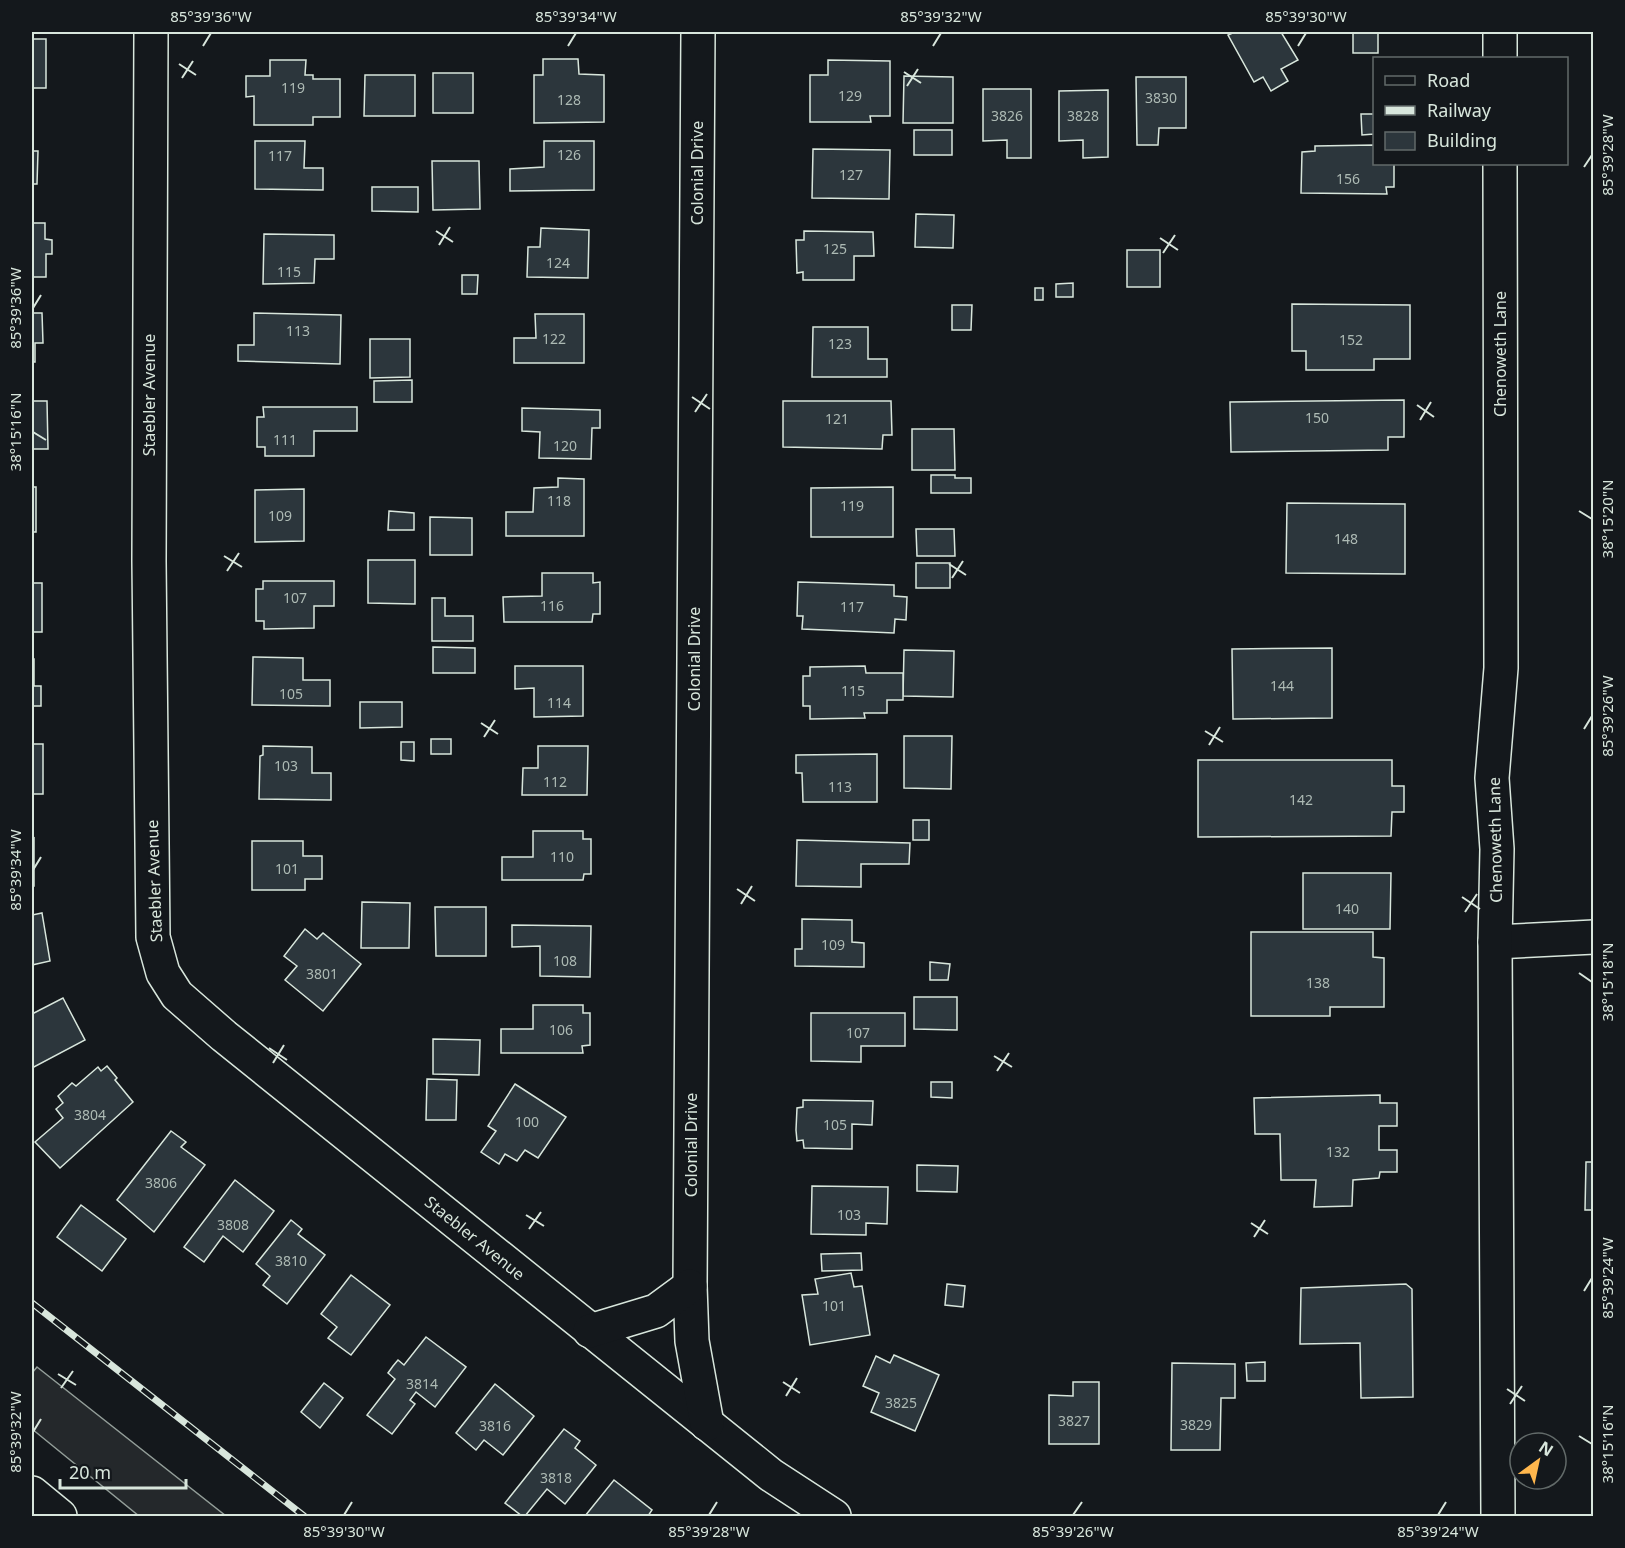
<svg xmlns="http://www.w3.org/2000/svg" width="1625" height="1548" viewBox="0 0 1625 1548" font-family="'Noto Sans',sans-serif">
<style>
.parking{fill:#24282b;stroke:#939e99;stroke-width:1.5}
.building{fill:#2c363c;stroke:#d8e6dc;stroke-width:1.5}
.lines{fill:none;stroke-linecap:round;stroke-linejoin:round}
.minor-casing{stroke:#d8e6dc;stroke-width:36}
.secondary-casing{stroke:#d8e6dc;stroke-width:36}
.primary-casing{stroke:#d8e6dc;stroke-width:36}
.minor{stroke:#14181c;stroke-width:33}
.secondary{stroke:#14181c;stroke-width:33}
.primary{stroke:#14181c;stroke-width:33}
.rail-casing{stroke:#d8e6dc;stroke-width:7}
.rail{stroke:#14181c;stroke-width:4.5;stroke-dasharray:14;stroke-linecap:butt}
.ticks{fill:none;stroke:#d8e6dc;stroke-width:2}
.labels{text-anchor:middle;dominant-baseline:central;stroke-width:4.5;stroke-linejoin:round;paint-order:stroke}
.number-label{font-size:14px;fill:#adbab4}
.street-label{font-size:16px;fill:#d8e6dc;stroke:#14181c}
.neatline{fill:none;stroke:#d8e6dc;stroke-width:2}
.ticks-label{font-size:15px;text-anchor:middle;fill:#d8e6dc}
</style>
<rect width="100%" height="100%" fill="#14181c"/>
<!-- parking -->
<path class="parking" d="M37 1367 226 1516H139L32 1429V1373Z"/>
<!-- building -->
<g class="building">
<path d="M1235 32H1281L1298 60 1281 69 1288 81 1271 91 1263 77 1254 82 1228 35Z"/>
<path d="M1328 32H1378V53H1353V32Z"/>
<rect x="32" y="39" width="14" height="49"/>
<path d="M543 59H578L579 74 604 75V122L534 123V75H543Z"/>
<path d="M270 60H306L305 75H313V79H340V117H313V125H254V96L246 97V76H270Z"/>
<path d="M828 60 890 61V116H870L871 122H810V75H828Z"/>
<rect x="433" y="73" width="40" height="40"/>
<path d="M365 75H415V116H364Z"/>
<path d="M904 76 953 77V123H903Z"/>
<path d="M1136 77H1186V128H1159L1158 145H1137Z"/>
<path d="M983 89H1031V158H1007V140L983 141Z"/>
<path d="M1108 90V157L1083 158V140L1059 141V91Z"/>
<path d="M1361 114H1374V134L1362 135Z"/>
<rect x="914" y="130" width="38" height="25"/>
<path d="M255 141H305L304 168H323V190L255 189Z"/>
<path d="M544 141H594V190L510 191V169L544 167Z"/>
<path d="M1374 145V164H1394V187H1386L1387 194 1301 193 1302 152 1315 151V146Z"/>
<path d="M813 149 890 150 889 199 812 198Z"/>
<path d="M32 151H38L37 184H32Z"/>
<path d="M432 161H479L480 209 433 210Z"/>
<path d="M372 187H418V212L372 211Z"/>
<path d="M916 214 954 215 953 248 915 247Z"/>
<path d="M32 223H45V239L52 240V254H46V277H32Z"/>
<path d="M541 228 589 230 588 278 527 277 528 247H540Z"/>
<path d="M804 231 873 232 874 256H854V280H803V272L797 273 796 240H804Z"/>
<path d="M264 234 334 235V259H315L314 283 263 284Z"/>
<rect x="1127" y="250" width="33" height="37"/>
<path d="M462 275H478L477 294H462Z"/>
<path d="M1073 283V297H1056V284Z"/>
<rect x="1035" y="288" width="8" height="12"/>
<path d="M1292 304 1410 305V359H1374V370H1306V351H1292Z"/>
<path d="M952 305H972L971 330H952Z"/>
<path d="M32 313H42L43 343H35V362H32Z"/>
<path d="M254 313 341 315 340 364 238 361V345H254Z"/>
<path d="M535 314H584V363H514V338H536Z"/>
<path d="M813 327H868V359H887V377H812Z"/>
<path d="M370 339H410V377L370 378Z"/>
<path d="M412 380V402H374V381Z"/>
<path d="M1404 400V437H1388V450L1231 452 1230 402Z"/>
<path d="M32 401H47L48 449H32Z"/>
<path d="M783 401H891L892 435H883L882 449 783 447Z"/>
<path d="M263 407H357V431H314V456H265V447H257V417H264Z"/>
<path d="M522 408 600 410V428H592L591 459 539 458 540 432 522 431Z"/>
<path d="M912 429H954L955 470H912Z"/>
<path d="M931 475H955V478H971V493H931Z"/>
<path d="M558 478 584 479V536H506V512H533L534 488 558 487Z"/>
<rect x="32" y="487" width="4" height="45"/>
<path d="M893 487V537H811V488Z"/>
<path d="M304 489V541L255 542V490Z"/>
<path d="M1287 503 1405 504V574L1286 573Z"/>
<path d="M389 511 414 513V530H388Z"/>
<path d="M430 517 472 518V555H430Z"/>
<path d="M916 529H954L955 556H917Z"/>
<path d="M368 560H415V604L368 603Z"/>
<rect x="916" y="563" width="34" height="25"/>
<path d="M542 573H593V583L600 582V614H593L592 622H504L503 597 542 596Z"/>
<path d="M263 581H334V606H314V628L264 629V621H256V589H263Z"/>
<path d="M798 582 894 585V596L907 597 906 620 895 619 894 633 802 629 803 616H797Z"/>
<rect x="32" y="583" width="10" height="49"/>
<path d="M432 598H445V616H473V641H432Z"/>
<path d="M433 647 475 648V673H433Z"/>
<path d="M1332 648V718L1233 719 1232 649Z"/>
<path d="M904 650 954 651 953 697 903 696Z"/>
<path d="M253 657 303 658V680H330V706L252 705Z"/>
<path d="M32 659H34V686H41V706H32Z"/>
<path d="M515 666H583V716L534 717V688L515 689Z"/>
<path d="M865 666 866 673H903V700H887V713H864L865 718 810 719V706H803V676H810V667Z"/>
<path d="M360 702H402V727L360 728Z"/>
<path d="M904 736H952L951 789 904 788Z"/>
<rect x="431" y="739" width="20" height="15"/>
<path d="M401 742H414V761L401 760Z"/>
<rect x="32" y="744" width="11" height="50"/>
<path d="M263 746 312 747V773H331V800L259 799 260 756 263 755Z"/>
<path d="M538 746H588L587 795H522L523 768H538Z"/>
<path d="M877 754V802H803L802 773H796V755Z"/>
<path d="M1198 760H1392V786H1404V812H1392L1391 836 1198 837Z"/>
<rect x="913" y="820" width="16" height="20"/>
<path d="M533 831H583V839H591V874H584L583 880H502V857H533Z"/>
<path d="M34 838V886H32V839Z"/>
<path d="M797 840 910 843 909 864H861V887L796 886Z"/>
<path d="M252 841H303V856H322V879H305V890H252Z"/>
<path d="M1303 873H1391L1390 929H1303Z"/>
<path d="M362 902 410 903 409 948H361Z"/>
<path d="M435 907H486V956H436Z"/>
<path d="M42 913 50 961 32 965V915Z"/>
<path d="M802 919 852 920V942L864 943V967L795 966V949H802Z"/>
<path d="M512 925 591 926 590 977 540 976V946L512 947Z"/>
<path d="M305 929 317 939 323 933 361 964 323 1011 285 980 297 966 284 956Z"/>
<path d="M1251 932H1373V957L1384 958V1007H1330V1016H1251Z"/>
<path d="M930 962 950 964 948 980H930Z"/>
<path d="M914 997H957V1030L914 1029Z"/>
<path d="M63 998 85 1040 32 1068V1014Z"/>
<path d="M533 1005H583V1013H590V1045L582 1046 583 1053H501V1029H533Z"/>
<path d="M811 1013H905V1046H861V1062L811 1061Z"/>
<path d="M433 1039 480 1040 479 1075 433 1074Z"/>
<path d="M107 1066 117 1078 115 1080 133 1102 60 1168 35 1142 63 1118 56 1109 63 1103 58 1096 72 1083 76 1086 98 1067 101 1071Z"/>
<path d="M427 1079 457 1080 456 1120H426Z"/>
<path d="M931 1082H952V1098L931 1097Z"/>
<path d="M515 1084 566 1117 538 1158 525 1150 517 1161 505 1154 499 1164 481 1152 496 1131 488 1126Z"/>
<path d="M1380 1095V1103H1397V1126H1379V1150H1397V1172H1380L1379 1178 1353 1180 1352 1206 1314 1207 1316 1180H1281L1280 1134H1255L1254 1098Z"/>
<path d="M803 1100 873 1101 872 1125 852 1124V1149L804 1148 803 1140 797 1141 796 1130 797 1108 803 1107Z"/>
<path d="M171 1131 186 1142 181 1147 205 1165 154 1232 117 1200Z"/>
<path d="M1586 1162H1594V1210H1585Z"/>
<path d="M917 1165 958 1166 957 1192 917 1191Z"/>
<path d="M235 1180 274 1211 243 1252 223 1236 204 1262 184 1247Z"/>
<path d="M812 1186 888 1187 887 1224 866 1223V1235L811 1234Z"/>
<path d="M81 1205 126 1239 102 1271 57 1237Z"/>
<path d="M291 1220 302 1229 298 1234 325 1255 287 1304 263 1285 270 1276 256 1264Z"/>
<path d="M861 1253 862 1270 822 1271 821 1254Z"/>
<path d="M851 1273 854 1287 862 1286 870 1335 810 1345 802 1295 818 1294 815 1279Z"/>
<path d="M351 1275 390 1305 351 1355 328 1338 337 1327 321 1314Z"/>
<path d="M947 1284 965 1286 963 1307 945 1305Z"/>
<path d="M1406 1284 1412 1289 1413 1397 1361 1398 1360 1343 1300 1344 1301 1288Z"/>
<path d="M426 1337 466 1367 435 1407 416 1392 410 1400 415 1404 392 1434 367 1415 395 1379 388 1373 393 1366 398 1360 404 1365Z"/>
<path d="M894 1355 939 1375 915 1431 871 1412 879 1393 863 1386 876 1356 890 1363Z"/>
<path d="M1265 1362V1381H1247L1246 1363Z"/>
<path d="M1172 1363 1235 1364V1398H1221L1220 1450H1171Z"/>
<path d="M1073 1382H1099V1444H1049V1395L1073 1396Z"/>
<path d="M324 1383 343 1398 320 1428 301 1412Z"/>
<path d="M495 1384 534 1416 503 1455 484 1440 476 1450 456 1433Z"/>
<path d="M564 1429 580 1441 575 1448 596 1465 565 1504 547 1489 525 1516H522L505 1503Z"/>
<path d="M614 1480 652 1510 648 1516H585Z"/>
</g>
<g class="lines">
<!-- minor casing -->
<g class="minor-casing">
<g id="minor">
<path d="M151 32 149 561 153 937 163 973 177 995 224 1036 771 1475 834 1516"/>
<path d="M698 32 690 1286 692 1341 707 1424"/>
<path d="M1495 942 1594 937"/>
<path d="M590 1331 656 1311 690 1286"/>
</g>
</g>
<!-- secondary casing -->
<g class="secondary-casing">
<g id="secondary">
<path d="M1500 32V58"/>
<path d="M1498 1516 1495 942 1497 849 1492 778 1501 668 1500 164"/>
</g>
</g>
<!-- primary casing -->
<g class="primary-casing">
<path id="primary" d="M32 1493 60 1516"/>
</g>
<!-- minor -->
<use href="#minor" class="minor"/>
<!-- secondary -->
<use href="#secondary" class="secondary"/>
<!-- primary -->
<use href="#primary" class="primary"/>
<!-- rail casing -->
<g class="rail-casing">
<path id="rail" d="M32 1303 304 1516"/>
</g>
<!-- rail -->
<use href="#rail" class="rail"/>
</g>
<!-- ticks -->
<path class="ticks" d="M203 46 211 33M568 46 576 33M933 46 941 33M1298 46 1306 33M179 64 196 75M904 72 921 83M182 78 193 61M907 86 918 69M1584 167 1592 155M436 231 453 242M1160 238 1178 250M439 245 450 227M1163 253 1175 235M33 308 41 295M692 397 710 409M1417 405 1434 417M695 412 707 394M1420 420 1431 402M33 432 46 440M1579 511 1592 519M224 556 242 567M949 564 966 575M227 571 239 553M952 578 963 561M481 723 498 734M1584 729 1592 716M1205 731 1223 742M484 737 495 720M1209 745 1220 727M33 870 41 857M737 889 755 901M1462 897 1480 909M741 904 752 886M1465 912 1477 894M1579 973 1592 982M269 1048 287 1060M994 1056 1012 1067M273 1063 284 1045M997 1071 1009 1053M526 1215 544 1226M1251 1223 1268 1234M529 1229 541 1212M1254 1237 1265 1220M1584 1291 1592 1278M58 1374 76 1385M783 1382 800 1393M61 1388 73 1371M1507 1389 1525 1401M786 1396 797 1378M1510 1404 1522 1386M33 1432 41 1419M1579 1436 1592 1444M344 1515 352 1502M709 1515 717 1502M1073 1515 1082 1502M1438 1515 1446 1502"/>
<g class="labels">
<!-- number labels -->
<g class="number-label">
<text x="293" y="87">119</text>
<text x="850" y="95">129</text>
<text x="1161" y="97">3830</text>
<text x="569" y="99">128</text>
<text x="1007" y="115">3826</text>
<text x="1083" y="115">3828</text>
<text x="569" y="154">126</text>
<text x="280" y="155">117</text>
<text x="851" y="174">127</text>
<text x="1348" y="178">156</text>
<text x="835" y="248">125</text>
<text x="558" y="262">124</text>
<text x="289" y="271">115</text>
<text x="298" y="330">113</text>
<text x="554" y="338">122</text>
<text x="1351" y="339">152</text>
<text x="840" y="343">123</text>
<text x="1317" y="417">150</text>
<text x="837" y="418">121</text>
<text x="285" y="439">111</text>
<text x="565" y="445">120</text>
<text x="559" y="500">118</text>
<text x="852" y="505">119</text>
<text x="280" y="515">109</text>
<text x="1346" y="538">148</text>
<text x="295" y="597">107</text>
<text x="552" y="605">116</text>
<text x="852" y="606">117</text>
<text x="1282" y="685">144</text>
<text x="853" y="690">115</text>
<text x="291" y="693">105</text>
<text x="559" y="702">114</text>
<text x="286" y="765">103</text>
<text x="555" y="781">112</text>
<text x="840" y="786">113</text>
<text x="1301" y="799">142</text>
<text x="562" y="856">110</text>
<text x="287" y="868">101</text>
<text x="1347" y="908">140</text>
<text x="833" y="944">109</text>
<text x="565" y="960">108</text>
<text x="322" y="973">3801</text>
<text x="1318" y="982">138</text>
<text x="561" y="1029">106</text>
<text x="858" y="1032">107</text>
<text x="90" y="1114">3804</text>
<text x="527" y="1121">100</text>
<text x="835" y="1124">105</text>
<text x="1338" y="1151">132</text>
<text x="161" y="1182">3806</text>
<text x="849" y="1214">103</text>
<text x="233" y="1224">3808</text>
<text x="291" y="1260">3810</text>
<text x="834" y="1305">101</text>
<text x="422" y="1383">3814</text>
<text x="901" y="1402">3825</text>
<text x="1074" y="1420">3827</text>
<text x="1196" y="1424">3829</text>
<text x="495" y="1425">3816</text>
<text x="556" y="1477">3818</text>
</g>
<!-- street labels -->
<g class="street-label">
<text transform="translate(697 173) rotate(-90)">Colonial Drive</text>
<text transform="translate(1500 354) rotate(-90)">Chenoweth Lane</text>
<text transform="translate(149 395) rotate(-90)">Staebler Avenue</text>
<text transform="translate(694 659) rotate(-90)">Colonial Drive</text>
<text transform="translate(1495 840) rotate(-91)">Chenoweth Lane</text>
<text transform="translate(154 881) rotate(-92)">Staebler Avenue</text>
<text transform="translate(691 1145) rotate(-90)">Colonial Drive</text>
<text transform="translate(475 1238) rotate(39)">Staebler Avenue</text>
</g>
</g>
<!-- border -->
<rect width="1625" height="1548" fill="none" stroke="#14181c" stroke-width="66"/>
<!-- legend -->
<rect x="1373" y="57" width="195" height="108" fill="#14181c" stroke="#626a69" stroke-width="1.5"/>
<rect x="1385" y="76" width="30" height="9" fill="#14181c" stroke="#626a69" stroke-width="1.5"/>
<text x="1427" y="87" font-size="18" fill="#d8e6dc">Road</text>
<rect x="1385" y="106" width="30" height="9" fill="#d8e6dc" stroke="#626a69" stroke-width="1.5"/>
<text x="1427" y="117" font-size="18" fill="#d8e6dc">Railway</text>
<rect x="1385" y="132" width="30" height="18" fill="#2c363c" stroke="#626a69" stroke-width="1.5"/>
<text x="1427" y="147" font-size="18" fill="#d8e6dc">Building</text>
<!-- north arrow -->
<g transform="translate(1538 1461) rotate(33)"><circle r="28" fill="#14181c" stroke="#626a69" stroke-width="1.5"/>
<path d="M0-4.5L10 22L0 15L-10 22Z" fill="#ffb74d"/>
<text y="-9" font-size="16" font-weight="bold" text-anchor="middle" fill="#d8e6dc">N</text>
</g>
<!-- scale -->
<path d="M60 1479v9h126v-9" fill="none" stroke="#d8e6dc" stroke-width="3"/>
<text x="69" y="1479" font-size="18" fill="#d8e6dc" stroke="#14181c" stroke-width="4.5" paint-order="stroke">20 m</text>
<rect x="33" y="33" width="1559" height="1482" class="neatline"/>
<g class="ticks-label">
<text x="211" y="22">85°39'36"W</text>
<text x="576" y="22">85°39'34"W</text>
<text x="941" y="22">85°39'32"W</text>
<text x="1306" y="22">85°39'30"W</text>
<text transform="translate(1608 155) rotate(-90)" y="5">85°39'28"W</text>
<text transform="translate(16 308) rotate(-90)" y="5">85°39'36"W</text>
<text transform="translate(16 432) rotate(-90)" y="5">38°15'16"N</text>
<text transform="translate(1608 519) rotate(-90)" y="5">38°15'20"N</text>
<text transform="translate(1608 716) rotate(-90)" y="5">85°39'26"W</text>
<text transform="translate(16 870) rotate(-90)" y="5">85°39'34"W</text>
<text transform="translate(1608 982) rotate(-90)" y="5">38°15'18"N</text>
<text transform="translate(1608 1278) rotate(-90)" y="5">85°39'24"W</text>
<text transform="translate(16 1432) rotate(-90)" y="5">85°39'32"W</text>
<text transform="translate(1608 1444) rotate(-90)" y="5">38°15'16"N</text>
<text x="344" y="1537">85°39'30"W</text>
<text x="709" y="1537">85°39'28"W</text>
<text x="1073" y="1537">85°39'26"W</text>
<text x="1438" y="1537">85°39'24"W</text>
</g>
</svg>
